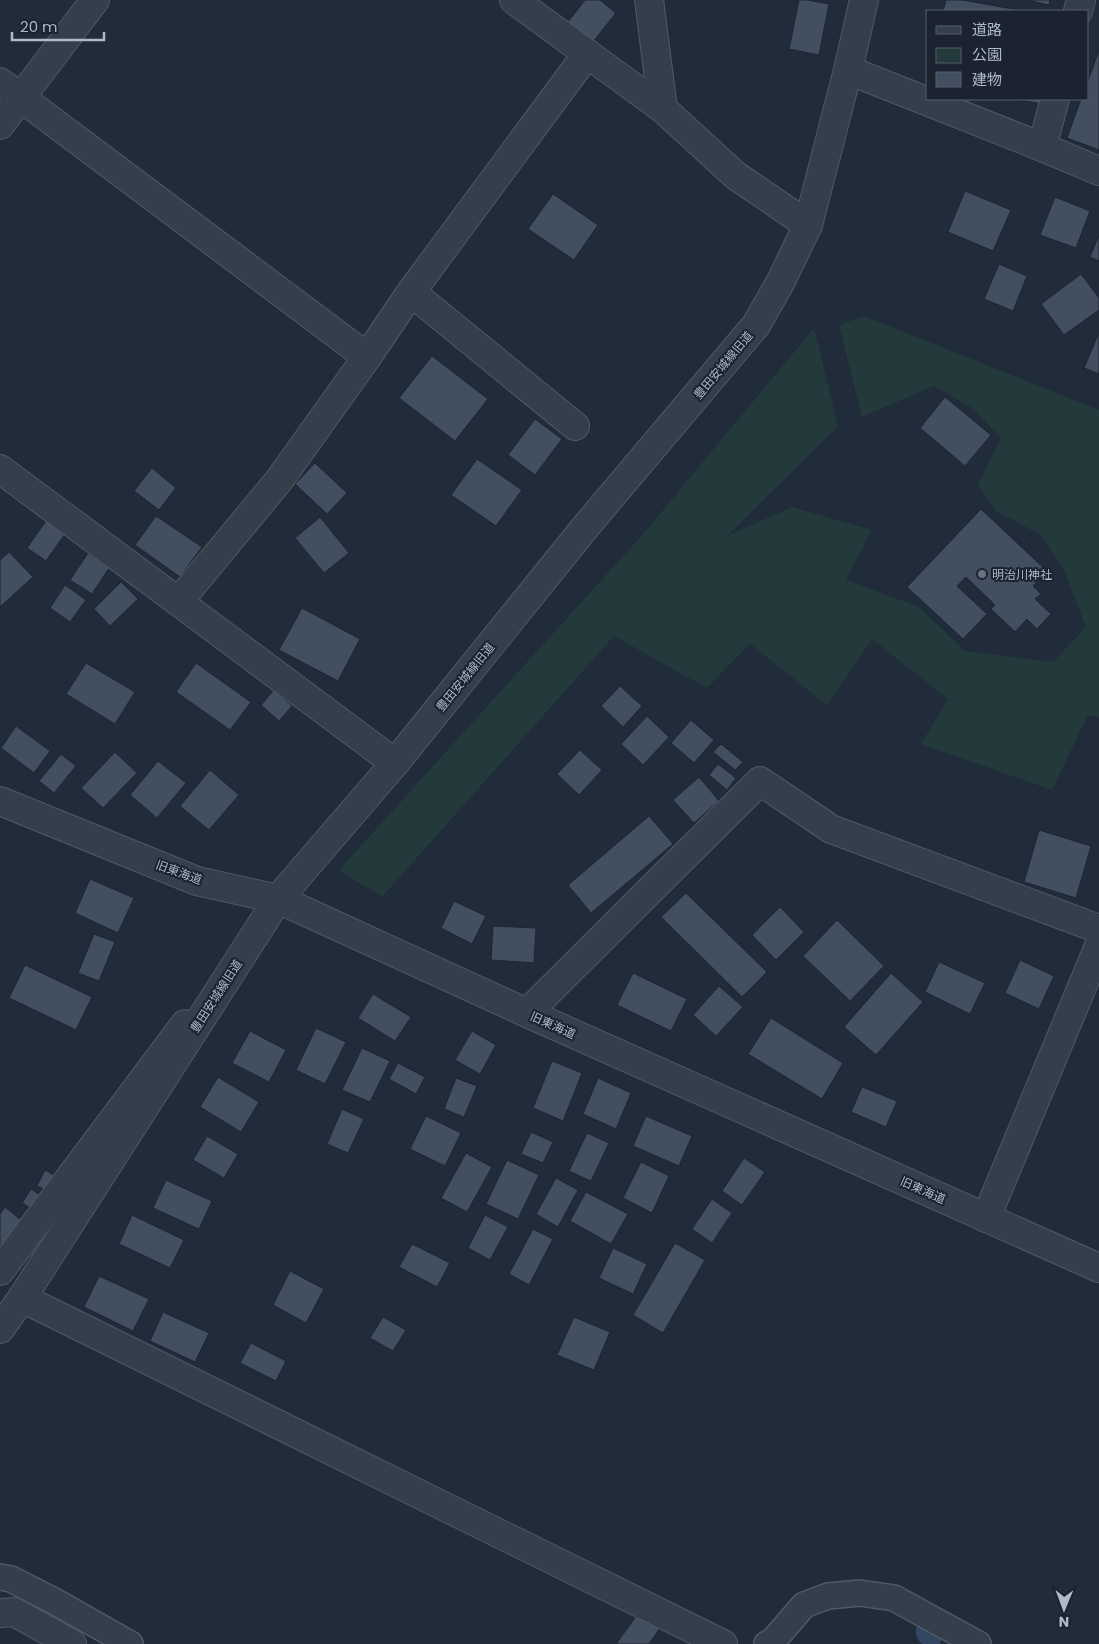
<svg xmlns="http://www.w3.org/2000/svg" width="1099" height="1644" viewBox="0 0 1099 1644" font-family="Poppins,'Noto Sans JP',sans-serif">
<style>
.green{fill:#23393b}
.water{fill:#344762}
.building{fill:#424f60;stroke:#1c2531}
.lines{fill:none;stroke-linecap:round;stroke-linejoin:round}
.pedestrian-casing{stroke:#505965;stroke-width:28}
.minor-casing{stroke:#505965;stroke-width:30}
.tertiary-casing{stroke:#505965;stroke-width:30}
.pedestrian{stroke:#353e4b;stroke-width:25}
.minor{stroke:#353e4b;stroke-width:28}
.tertiary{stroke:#353e4b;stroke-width:28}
.worship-dot{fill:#6b7280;stroke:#1a232f;stroke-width:2}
.labels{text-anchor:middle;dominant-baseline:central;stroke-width:4;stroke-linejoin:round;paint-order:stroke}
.street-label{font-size:12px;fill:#b0b9c7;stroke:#1a232f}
.poi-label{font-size:12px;fill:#b0b9c7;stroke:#1a232f;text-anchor:start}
</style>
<rect width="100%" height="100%" fill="#212c3a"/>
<!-- green -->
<path class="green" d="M864 316 1099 410V717L1088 715 1052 790 921 744 948 699 872 639 827 705 750 644 707 688 614 636 382 897 339 870 644 533 814 328 838 426 727 536 792 507 872 530 846 580 919 607 965 651 1053 662 1086 627 1065 572 1041 535 996 511 978 485 1001 438 972 408 934 386 862 417 839 325Z"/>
<!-- water -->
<path class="water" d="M917 1623 944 1636 940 1643 941 1644H922C915 1637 915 1632 917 1623Z"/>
<!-- building -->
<g class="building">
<path d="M585 0H600L616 13 592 43 567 23Z"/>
<path d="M799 0H808L829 4 819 55 789 49Z"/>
<path d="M946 0H963L1024 11H943Z"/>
<path d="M1026 0H1050L1049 5Z"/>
<path d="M1099 50V150L1067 138 1081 99H1088V81Z"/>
<path d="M1015 99H1042L1041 104Z"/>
<path d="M965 191 1011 210 993 251 948 232Z"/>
<path d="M553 194 598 225 574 260 528 229Z"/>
<path d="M1055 197 1090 211 1076 248 1040 235Z"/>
<path d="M1099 235V261L1090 257Z"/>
<path d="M999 264 1027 276 1013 311 984 299Z"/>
<path d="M1081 274 1099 298V310L1064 335 1041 304Z"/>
<path d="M1099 332V374L1084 368Z"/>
<path d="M432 356 488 399 455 441 399 398Z"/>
<path d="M945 397 991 435 965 466 920 428Z"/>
<path d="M535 419 562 439 535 475 508 455Z"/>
<path d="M477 459 522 490 496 526 451 495Z"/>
<path d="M315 463 347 493 327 514 295 484Z"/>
<path d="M152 468 176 488 159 510 134 491Z"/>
<path d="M981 509 1047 571 1033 586 1041 594 1035 599 1051 614 1037 629 1027 619 1015 632 991 609 995 605 966 577 957 586 987 614 963 639 907 587Z"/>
<path d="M156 516 202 547 180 577 135 545Z"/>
<path d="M320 517 349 553 324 573 295 538Z"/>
<path d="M46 521 65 534 46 561 27 548Z"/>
<path d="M9 552 33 577 0 607V560Z"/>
<path d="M88 553 109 568 92 594 70 580Z"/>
<path d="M121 582 138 599 110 626 94 609Z"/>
<path d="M65 585 86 600 70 622 50 608Z"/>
<path d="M302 608 360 639 338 681 279 650Z"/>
<path d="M86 663 135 692 115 724 66 694Z"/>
<path d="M196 663 251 702 230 730 176 692Z"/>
<path d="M620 686 642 706 623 727 601 706Z"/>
<path d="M274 690 292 706 279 721 261 705Z"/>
<path d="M647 716 669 737 643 765 621 744Z"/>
<path d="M691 720 714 740 694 763 671 743Z"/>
<path d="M16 726 50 751 34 773 1 748Z"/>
<path d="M721 744 743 762 735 770 713 752Z"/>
<path d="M580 750 602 770 579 795 557 774Z"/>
<path d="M115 752 137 773 103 808 81 788Z"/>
<path d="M61 754 76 766 54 793 39 781Z"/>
<path d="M158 761 186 783 157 818 130 795Z"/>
<path d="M718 764 736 778 727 790 709 775Z"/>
<path d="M210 770 239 795 209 830 180 806Z"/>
<path d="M699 777 719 801 694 823 673 800Z"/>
<path d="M649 816 673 844 591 913 568 885Z"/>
<path d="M1039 830 1091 846 1076 898 1024 882Z"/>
<path d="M90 879 134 898 118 933 75 913Z"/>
<path d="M686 893 767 972 742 997 661 917Z"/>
<path d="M454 901 486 916 472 944 441 928Z"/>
<path d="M780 907 804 932 776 960 752 935Z"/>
<path d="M837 920 884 966 850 1001 803 956Z"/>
<path d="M493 926 536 928 534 963 491 960Z"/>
<path d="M94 934 115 942 99 981 78 973Z"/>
<path d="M1020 960 1054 976 1039 1009 1005 993Z"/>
<path d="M939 962 985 983 970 1014 925 992Z"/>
<path d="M25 965 92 997 76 1030 9 998Z"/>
<path d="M633 973 687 999 671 1031 617 1005Z"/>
<path d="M891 973 923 1002 876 1055 844 1027Z"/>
<path d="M719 986 743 1007 716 1036 693 1015Z"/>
<path d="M373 994 411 1017 395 1041 358 1018Z"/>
<path d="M771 1018 843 1063 822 1099 748 1054Z"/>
<path d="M316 1028 346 1042 325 1084 296 1070Z"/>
<path d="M250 1031 286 1050 269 1082 232 1063Z"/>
<path d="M472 1031 496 1045 480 1074 455 1060Z"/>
<path d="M362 1048 390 1061 370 1102 342 1090Z"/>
<path d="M552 1061 582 1073 563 1121 533 1108Z"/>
<path d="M398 1063 425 1077 416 1094 389 1079Z"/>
<path d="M218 1077 259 1102 241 1132 200 1107Z"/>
<path d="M456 1078 477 1086 464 1117 444 1109Z"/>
<path d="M598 1078 631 1093 616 1129 583 1114Z"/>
<path d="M862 1087 897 1101 886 1127 851 1112Z"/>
<path d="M342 1109 364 1119 348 1153 327 1144Z"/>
<path d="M426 1116 461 1133 445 1166 410 1149Z"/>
<path d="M646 1116 692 1136 679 1166 633 1146Z"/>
<path d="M531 1132 553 1142 543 1163 521 1154Z"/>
<path d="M587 1133 609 1143 591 1181 569 1171Z"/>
<path d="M207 1136 238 1154 224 1178 193 1160Z"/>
<path d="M466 1153 492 1167 467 1212 441 1198Z"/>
<path d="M744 1158 765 1172 742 1205 722 1191Z"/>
<path d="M507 1160 539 1175 518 1219 486 1204Z"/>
<path d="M641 1162 669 1176 652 1213 623 1198Z"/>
<path d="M45 1170 57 1177 49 1192 37 1186Z"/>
<path d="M556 1178 578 1190 558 1227 536 1214Z"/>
<path d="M166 1180 212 1201 199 1229 153 1208Z"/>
<path d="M31 1189 43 1197 34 1210 22 1203Z"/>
<path d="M586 1192 628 1214 611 1244 570 1221Z"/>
<path d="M712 1199 732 1213 712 1243 692 1229Z"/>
<path d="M5 1207 21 1220 0 1247V1214Z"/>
<path d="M132 1215 184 1240 170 1268 119 1244Z"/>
<path d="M485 1215 508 1227 490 1260 468 1248Z"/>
<path d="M533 1229 553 1239 529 1285 509 1274Z"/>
<path d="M675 1243 705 1260 663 1333 633 1315Z"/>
<path d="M412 1244 450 1263 437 1287 399 1267Z"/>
<path d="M613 1248 647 1264 633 1294 599 1278Z"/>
<path d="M290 1271 324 1289 306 1323 273 1305Z"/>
<path d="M99 1276 149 1299 133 1331 84 1307Z"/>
<path d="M163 1312 209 1333 195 1362 150 1341Z"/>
<path d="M383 1317 406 1330 393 1351 370 1338Z"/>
<path d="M574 1317 610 1332 594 1370 557 1355Z"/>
<path d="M251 1343 286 1361 276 1381 240 1363Z"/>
<path d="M640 1611 662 1625 649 1644H616Z"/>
</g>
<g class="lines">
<!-- pedestrian casing -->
<g class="pedestrian-casing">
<g id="pedestrian">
<path d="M0 1577 11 1579 54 1601 130 1644"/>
<path d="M767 1644 773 1641 804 1605 828 1596 860 1593 894 1598 978 1644"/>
</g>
</g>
<!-- minor casing -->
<g class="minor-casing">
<g id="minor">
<path d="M514 0 663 109 735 175 808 225"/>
<path d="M649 0 663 109"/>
<path d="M1078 11 1081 0"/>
<path d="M848 70 1042 147 1099 171"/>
<path d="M0 82 367 357 411 292 575 426"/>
<path d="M0 125 95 0"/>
<path d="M1042 147 1055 99"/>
<path d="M411 292 587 54"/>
<path d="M0 469 395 763"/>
<path d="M179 601 280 479 367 357"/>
<path d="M527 1013 760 781 831 829 1099 929"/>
<path d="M986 1218 1099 946"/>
<path d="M0 1271 185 1024"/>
<path d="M22 1298 723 1644"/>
<path d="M0 1613 14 1612 72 1644"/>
</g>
</g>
<!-- tertiary casing -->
<g class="tertiary-casing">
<g id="tertiary">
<path d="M0 801 197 881 278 899 527 1013 1099 1268"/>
<path d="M0 1329 22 1298 278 899 395 763 587 525 756 325 780 283 808 225 848 70 864 0"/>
</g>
</g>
<!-- pedestrian -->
<use href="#pedestrian" class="pedestrian"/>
<!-- minor -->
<use href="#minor" class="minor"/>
<!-- tertiary -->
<use href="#tertiary" class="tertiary"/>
</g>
<!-- markers -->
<circle class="worship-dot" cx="982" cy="574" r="5"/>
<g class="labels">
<!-- street labels -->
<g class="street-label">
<text transform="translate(723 365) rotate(-50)">豊田安城線旧道</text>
<text transform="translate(465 677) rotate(-51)">豊田安城線旧道</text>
<text transform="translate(179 872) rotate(20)">旧東海道</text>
<text transform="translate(216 996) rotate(-57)">豊田安城線旧道</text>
<text transform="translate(553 1025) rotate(24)">旧東海道</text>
<text transform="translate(923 1190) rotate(24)">旧東海道</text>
</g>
<!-- poi labels -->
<g class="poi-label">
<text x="992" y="574">明治川神社</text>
</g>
</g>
<!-- legend -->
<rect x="926" y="10" width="162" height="90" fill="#1a232f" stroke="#565f6c"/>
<rect x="936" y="26" width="25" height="8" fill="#353e4b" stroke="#565f6c"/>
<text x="972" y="35" font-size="15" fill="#b0b9c7">道路</text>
<rect x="936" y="48" width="25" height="15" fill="#23393b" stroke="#565f6c"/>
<text x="972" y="60" font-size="15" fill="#b0b9c7">公園</text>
<rect x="936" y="72" width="25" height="15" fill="#424f60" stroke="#565f6c"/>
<text x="972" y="85" font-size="15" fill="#b0b9c7">建物</text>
<!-- north arrow -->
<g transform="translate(1064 1609) rotate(181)" stroke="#1a232f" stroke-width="4" paint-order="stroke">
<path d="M0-4L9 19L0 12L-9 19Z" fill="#b0b9c7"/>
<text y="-8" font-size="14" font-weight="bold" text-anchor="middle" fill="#b0b9c7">N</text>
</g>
<!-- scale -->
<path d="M12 32v8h92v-8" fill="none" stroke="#b0b9c7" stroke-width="2.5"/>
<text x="20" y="32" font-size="15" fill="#b0b9c7" stroke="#1a232f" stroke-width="4" paint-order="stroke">20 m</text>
</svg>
